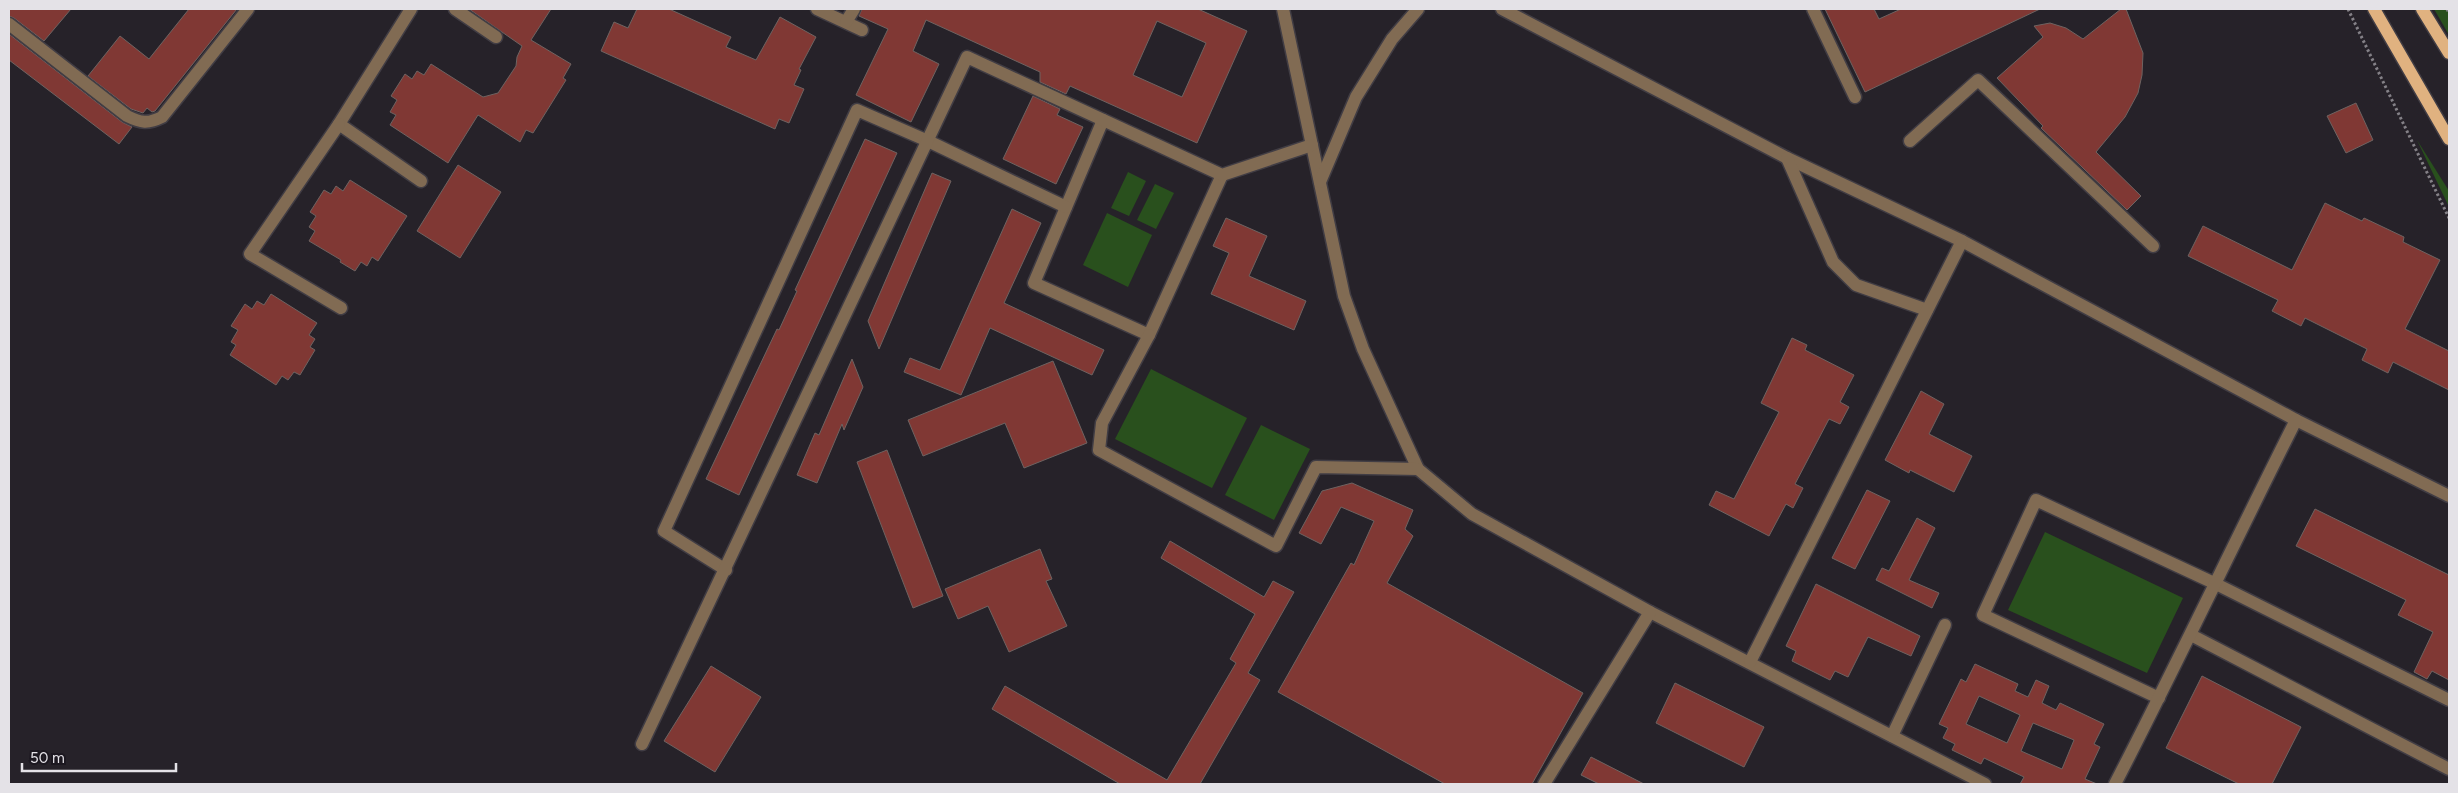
<svg xmlns="http://www.w3.org/2000/svg" width="2458" height="793" viewBox="0 0 2458 793" font-family="Figtree,sans-serif">
<style>
.green{fill:#29501d}
.building{fill:#803834;stroke:#6e6361;fill-rule:evenodd}
.lines{fill:none;stroke-linecap:round;stroke-linejoin:round}
.minor-casing{stroke:#413d44;stroke-width:15}
.major-casing{stroke:#413d44;stroke-width:15}
.path{stroke:#848187;stroke-width:3;stroke-dasharray:2.5 2.5;stroke-linecap:butt}
.minor{stroke:#816b53;stroke-width:12}
.major{stroke:#e0b280;stroke-width:12}
</style>
<rect width="100%" height="100%" fill="#262229"/>
<!-- green -->
<g class="green">
<path d="M2434 9H2449V35Z"/>
<path d="M2417 140 2449 191V207Z"/>
<path d="M1128 172 1146 181 1129 216 1111 208Z"/>
<path d="M1155 184 1174 193 1156 229 1137 220Z"/>
<path d="M1107 213 1152 235 1128 287 1083 265Z"/>
<path d="M1151 369 1247 418 1212 488 1115 439Z"/>
<path d="M1261 425 1310 449 1274 520 1225 495Z"/>
<path d="M2045 532 2183 598 2147 673 2008 610Z"/>
</g>
<!-- building -->
<g class="building">
<path d="M9 9H71L44 41 14 18 9 16Z"/>
<path d="M189 9H237L155 111 152 112 147 108 143 113 131 109 88 76 120 36 149 59Z"/>
<path d="M469 9H551L531 40 571 64 563 78 566 80 533 133 526 130 520 142 478 115 448 163 390 125 396 115 390 112 397 100 391 96 405 74 412 79 417 71 424 75 431 64 483 97 498 93 516 66 517 57 522 46Z"/>
<path d="M637 9H669L731 37 726 47 756 60 780 17 816 37 799 69 801 70 794 85 804 89 789 123 779 119 775 129 601 51 614 22 628 28Z"/>
<path d="M862 9H1198L1247 31 1197 143 1070 86 1066 94 1040 82V72L926 20 913 51 939 64 911 122 856 95 888 29 859 16ZM1157 21 1206 43 1182 97 1133 75Z"/>
<path d="M1825 9H1874L1879 19 1901 9H2040L1865 92Z"/>
<path d="M2121 9H2126L2143 53 2142 75 2138 93 2125 117 2096 152 2141 196 2127 210 2041 128 2043 126 1997 78 2043 37 2034 26 2050 23 2066 28 2083 39Z"/>
<path d="M9 34 122 122 132 127 119 144 9 60Z"/>
<path d="M1033 96 1060 109 1057 115 1083 127 1056 184 1003 159Z"/>
<path d="M2356 103 2373 140 2346 153 2327 116Z"/>
<path d="M865 139 897 153 739 495 706 479 777 329 779 330 797 291 795 290Z"/>
<path d="M458 165 501 192 460 258 417 231Z"/>
<path d="M932 173 951 181 879 349 868 321Z"/>
<path d="M350 180 407 216 378 261 372 257 367 266 361 262 355 271 340 262 341 260 309 241 315 231 309 227 316 216 310 212 324 190 331 194 336 186 343 191Z"/>
<path d="M2325 203 2362 221 2364 218 2404 237 2403 242 2440 260 2405 329 2449 351V390L2393 362 2388 373 2362 360 2367 349 2305 318 2301 326 2272 311 2278 300 2188 256 2203 226 2292 270Z"/>
<path d="M1012 209 1041 223 1004 303 1104 350 1092 375 990 328 961 395 904 372 910 358 940 370Z"/>
<path d="M1226 218 1267 236 1249 276 1306 301 1294 330 1211 294 1229 253 1213 246Z"/>
<path d="M271 294 317 323 309 335 315 339 310 347 315 350 300 375 294 372 288 380 282 376 276 385 230 355 236 345 231 342 238 330 231 326 245 304 252 309 257 301 264 305Z"/>
<path d="M1792 338 1807 345 1805 350 1854 375 1840 402 1849 407 1840 424 1829 419 1795 484 1803 488 1793 508 1786 504 1769 536 1709 505 1716 491 1734 499 1779 412 1761 403Z"/>
<path d="M852 359 863 387 844 430 842 424 817 483 797 475 815 433 819 435Z"/>
<path d="M1053 361 1087 443 1024 468 1005 423 923 456 908 420Z"/>
<path d="M1921 391 1944 404 1929 434 1972 456 1954 492 1910 470 1909 473 1885 460Z"/>
<path d="M887 450 943 596 913 608 857 462Z"/>
<path d="M1352 483 1413 510 1405 529 1413 536 1387 583 1583 693 1532 784H1445L1278 692 1351 563 1354 565 1374 521 1341 507 1321 544 1299 533 1322 491Z"/>
<path d="M1867 490 1890 501 1855 569 1832 558Z"/>
<path d="M2315 509 2449 575V680L2432 671 2427 679 2414 672 2433 632 2398 615 2406 600 2296 546Z"/>
<path d="M1917 518 1935 528 1909 580 1939 593 1932 608 1876 580 1882 568 1889 571Z"/>
<path d="M1170 541 1264 597 1273 581 1294 592 1248 673 1260 680 1200 784H1120L992 709 1005 686 1167 780 1236 663 1230 659 1255 614 1161 558Z"/>
<path d="M1040 549 1052 579 1046 581 1067 626 1009 652 988 606 958 619 945 589Z"/>
<path d="M1816 584 1920 636 1911 656 1868 637 1848 677 1835 671 1830 680 1792 661 1796 651 1786 646Z"/>
<path d="M1975 664 2018 684 2015 691 2028 697 2036 680 2049 686 2042 703 2056 710 2060 703 2104 724 2094 744 2100 747 2085 779 2097 784H2020L2024 777 1984 758 1981 764 1952 750 1955 744 1943 738 1948 728 1939 724 1961 679 1966 682ZM1979 696 2020 715 2007 743 1966 724ZM2033 723 2074 740 2062 769 2021 751Z"/>
<path d="M711 666 761 697 715 772 664 741Z"/>
<path d="M2202 676 2301 727 2272 784H2239L2166 748Z"/>
<path d="M1675 683 1764 727 1744 767 1656 723Z"/>
<path d="M1591 757 1644 784H1599L1581 775Z"/>
</g>
<g class="lines">
<!-- minor casing -->
<g class="minor-casing">
<g id="minor">
<path d="M411 9 339 124 421 181"/>
<path d="M455 9 496 37"/>
<path d="M817 9 862 30"/>
<path d="M1283 9 1344 296 1363 349 1418 469 1472 514 1650 612 1985 784"/>
<path d="M1502 9 1787 158 1962 241 2296 420 2449 496"/>
<path d="M1813 9 1855 97"/>
<path d="M846 22 854 9"/>
<path d="M9 24 127 116C141 123 148 124 162 117L248 9"/>
<path d="M1103 120 1034 283 1149 335 1222 175"/>
<path d="M339 124 250 254 341 308"/>
<path d="M1910 141 1978 80 2153 246"/>
<path d="M1787 158 1833 262 1856 285 1927 310"/>
<path d="M1320 182 1356 97 1392 39 1418 9"/>
<path d="M1149 335 1102 423 1099 450 1276 546 1316 467 1418 469"/>
<path d="M726 570 664 531 857 110 928 141 1066 207"/>
<path d="M2191 635 2449 769"/>
<path d="M1750 662 1962 241"/>
<path d="M2159 698 1983 615 2036 500 2214 583 2449 700"/>
<path d="M1892 736 1945 625"/>
<path d="M642 744 967 57 1222 175 1312 145"/>
<path d="M1544 784 1650 612"/>
<path d="M2115 784C2177 664 2235 541 2296 420"/>
</g>
</g>
<!-- major casing -->
<g class="major-casing">
<g id="major">
<path d="M2374 9 2449 139"/>
<path d="M2422 9 2449 53"/>
</g>
</g>
<!-- path -->
<g class="path">
<path d="M2348 9 2449 218"/>
<path d="M2447 9 2449 13"/>
</g>
<!-- minor -->
<use href="#minor" class="minor"/>
<!-- major -->
<use href="#major" class="major"/>
</g>
<!-- border -->
<rect width="2458" height="793" fill="none" stroke="#e4e2e7" stroke-width="20"/>
<!-- scale -->
<path d="M22 763v8h154v-8" fill="none" stroke="#e4e2e7" stroke-width="2.5"/>
<text x="30" y="763" font-size="15" fill="#e4e2e7" stroke="#1c1820" stroke-width="4" paint-order="stroke">50 m</text>
</svg>
